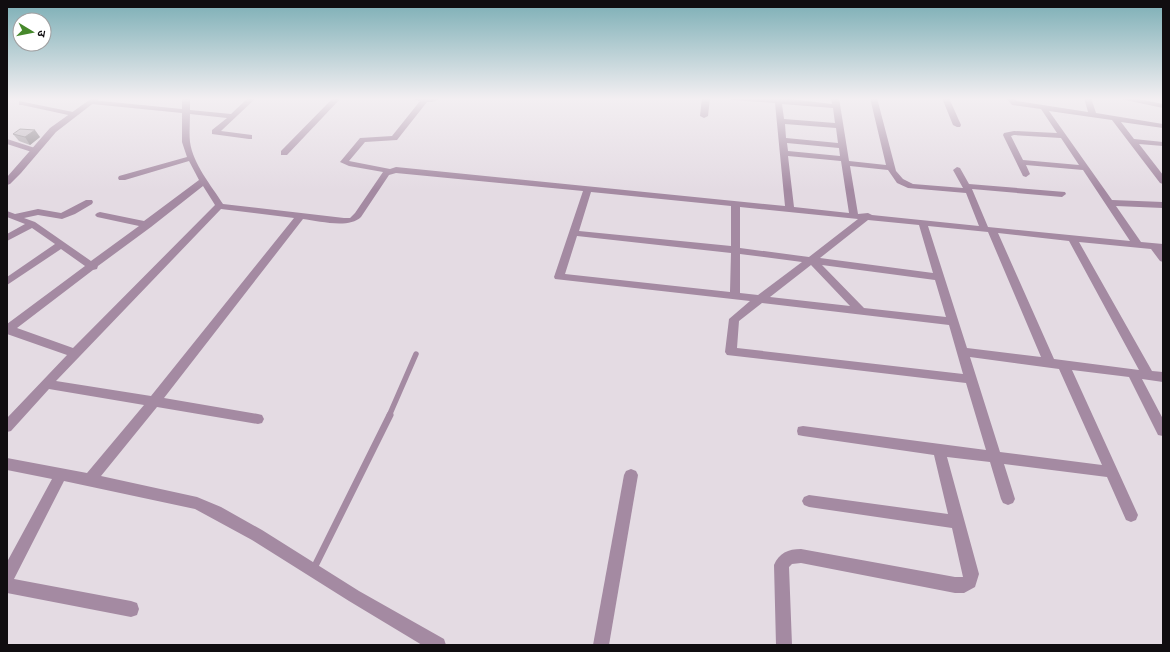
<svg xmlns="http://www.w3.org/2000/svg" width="1170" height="652" viewBox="0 0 1170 652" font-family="Signika,'Noto Sans Devanagari',sans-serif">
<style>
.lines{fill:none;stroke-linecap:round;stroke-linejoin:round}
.service-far1{stroke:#a48aa2;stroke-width:5.5}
.service{stroke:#a48aa2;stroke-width:7}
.minor{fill:#a48aa2;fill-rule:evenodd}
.tertiary{fill:#a48aa2;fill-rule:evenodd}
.wall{fill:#a49da3}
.shaded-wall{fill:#867f85}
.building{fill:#bfb6be;stroke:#867f85}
</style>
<rect width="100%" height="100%" fill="#e4dbe3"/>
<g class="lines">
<!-- service-far1 -->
<path class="service-far1" d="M389 416 416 354"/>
<!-- service -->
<path class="service" d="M313 570 390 415"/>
<!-- minor -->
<g class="minor">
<path d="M182 98H190V110L231 114 248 98H256L221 131 252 135V139H249L212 134V130L227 118 190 114C190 123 189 133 190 142 193 164 211 185 223 204L344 218H350L355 213 383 172 349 166 340 162 360 138 392 136 420 101 408 98H442L432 102H427L397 140 365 142 349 161 390 169 396 167 785 206 775 103 732 100 729 98H782L832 104 831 98H839L849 161 886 165 870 98H877L896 171 903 179 913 184 963 188 953 170 957 167 960 168 969 184 1065 192 1066 194 1062 197 972 189 988 227 1130 241 1083 170 1026 165 1030 174 1026 177 1023 176 1003 135 1004 133 1014 131 1057 133 1041 109 1012 105 1006 98H1014L1017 101 1088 112 1084 98H1091L1096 113 1163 124V128L1121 122 1134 139 1163 142V146L1139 144 1163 175V184L1160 183 1112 120 1049 111 1112 200 1163 202V208L1116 206 1141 242 1163 244V250H1162L1163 262 1160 261 1151 249 1079 242 1152 371 1163 372V382L1142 379 1163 419V436L1158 435 1129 377 1072 370 1138 515 1136 520 1131 522 1126 520 1107 477 1004 464 1015 499 1013 503 1008 505 1003 503 1001 499 990 462 947 457 979 574 975 587 964 593H955L801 563 792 564 789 567 792 645H776L774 565C779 553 788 549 801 549L955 577H963L952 528 809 507 804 505 802 501 804 497 809 495 948 514 934 455 803 436 798 435 797 431 798 427 803 426 986 450 966 383 727 355 725 352 729 319 750 301 555 279 554 277 583 191 396 173 389 175 361 217C349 229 319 221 303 219L164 398 258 414 262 415 264 419 262 423 258 424 157 407 101 476 197 497 221 507 262 530 359 591 444 639 446 645H422L349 601 252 540 195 509 64 481 14 579 131 601 137 603 139 609 137 615 131 617 7 593V562L52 479 7 470V458L87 473 144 405 49 389 11 431 7 432V418L67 355 7 334V324L85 266 61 249 7 285V277L55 244 32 228 7 241V234L25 224 7 217V211L15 214 38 209 61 213 86 200H92L93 202 92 204 75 214 62 219 38 215 24 218 35 222 91 261 139 226 97 217 95 215 97 213 100 212 144 221 199 180 189 161 125 180H119L118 178 119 176 187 157 182 142V113L92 104 88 102 92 100 182 109ZM782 104 833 108 835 123 784 119ZM785 124 836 128 838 143 786 138ZM1014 135 1061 138 1079 165 1023 160 1011 136ZM787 143 839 148 840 156 788 151ZM788 156 841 161 849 213 794 207ZM850 166 888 170 897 183 908 188 966 193 979 226 872 215 868 213 858 214ZM203 186 215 205 73 348 17 328 93 270 97 269 98 266 151 227ZM591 192 731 206V246L579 231ZM740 207 858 219 809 257 740 248ZM221 209 294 218 151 396 56 381ZM868 220 919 225 933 273 820 258ZM928 226 988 232 1041 357 967 348ZM998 233 1069 241 1139 370 1054 359ZM577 236 731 253 730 292 565 274ZM740 254 802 262 758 295 740 293ZM811 265 850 306 770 297ZM822 265 935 280 946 317 864 308ZM762 303 949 325 963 374 737 348 739 321ZM970 357 1059 369 1102 465 1000 452Z"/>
<path d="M333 98H341L287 155H281V151Z"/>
<path d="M702 98H710L708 116 704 118 700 116Z"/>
<path d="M942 98H949L961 125 960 127H957L953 125Z"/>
<path d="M1116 98H1133L1163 104V108Z"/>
<path d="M19 101 73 112 77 114 73 116 22 105H19Z"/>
<path d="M7 139 38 149 39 151 35 153 7 144Z"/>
<path d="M631 469 636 471 638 475 609 645H593L624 475 626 471Z"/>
</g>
<!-- tertiary -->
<path class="tertiary" d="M92 98H100L56 132 21 173 10 184 7 185V177L50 128Z"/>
</g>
<!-- wall -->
<path class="wall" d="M13 134 40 137 30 145 19 141Z"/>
<!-- shaded-wall -->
<path class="shaded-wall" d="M35 130 40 137 30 145 25 137Z"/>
<!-- building -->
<path class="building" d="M20 129 35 130 25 137 13 134Z"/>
<!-- sky -->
<linearGradient id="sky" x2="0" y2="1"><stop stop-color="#7baeb5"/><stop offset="0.52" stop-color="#f3eff2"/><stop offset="1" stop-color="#f3eff2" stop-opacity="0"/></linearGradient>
<rect width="1170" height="190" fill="url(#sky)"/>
<!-- border -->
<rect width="1170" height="652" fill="none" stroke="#100d10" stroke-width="16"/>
<!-- north arrow -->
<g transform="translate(32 32) rotate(100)"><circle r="19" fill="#ffffff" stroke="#9f9e9f"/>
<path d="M0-3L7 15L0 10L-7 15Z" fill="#46882b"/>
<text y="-6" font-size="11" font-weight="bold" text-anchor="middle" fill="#100d10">उ</text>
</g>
</svg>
